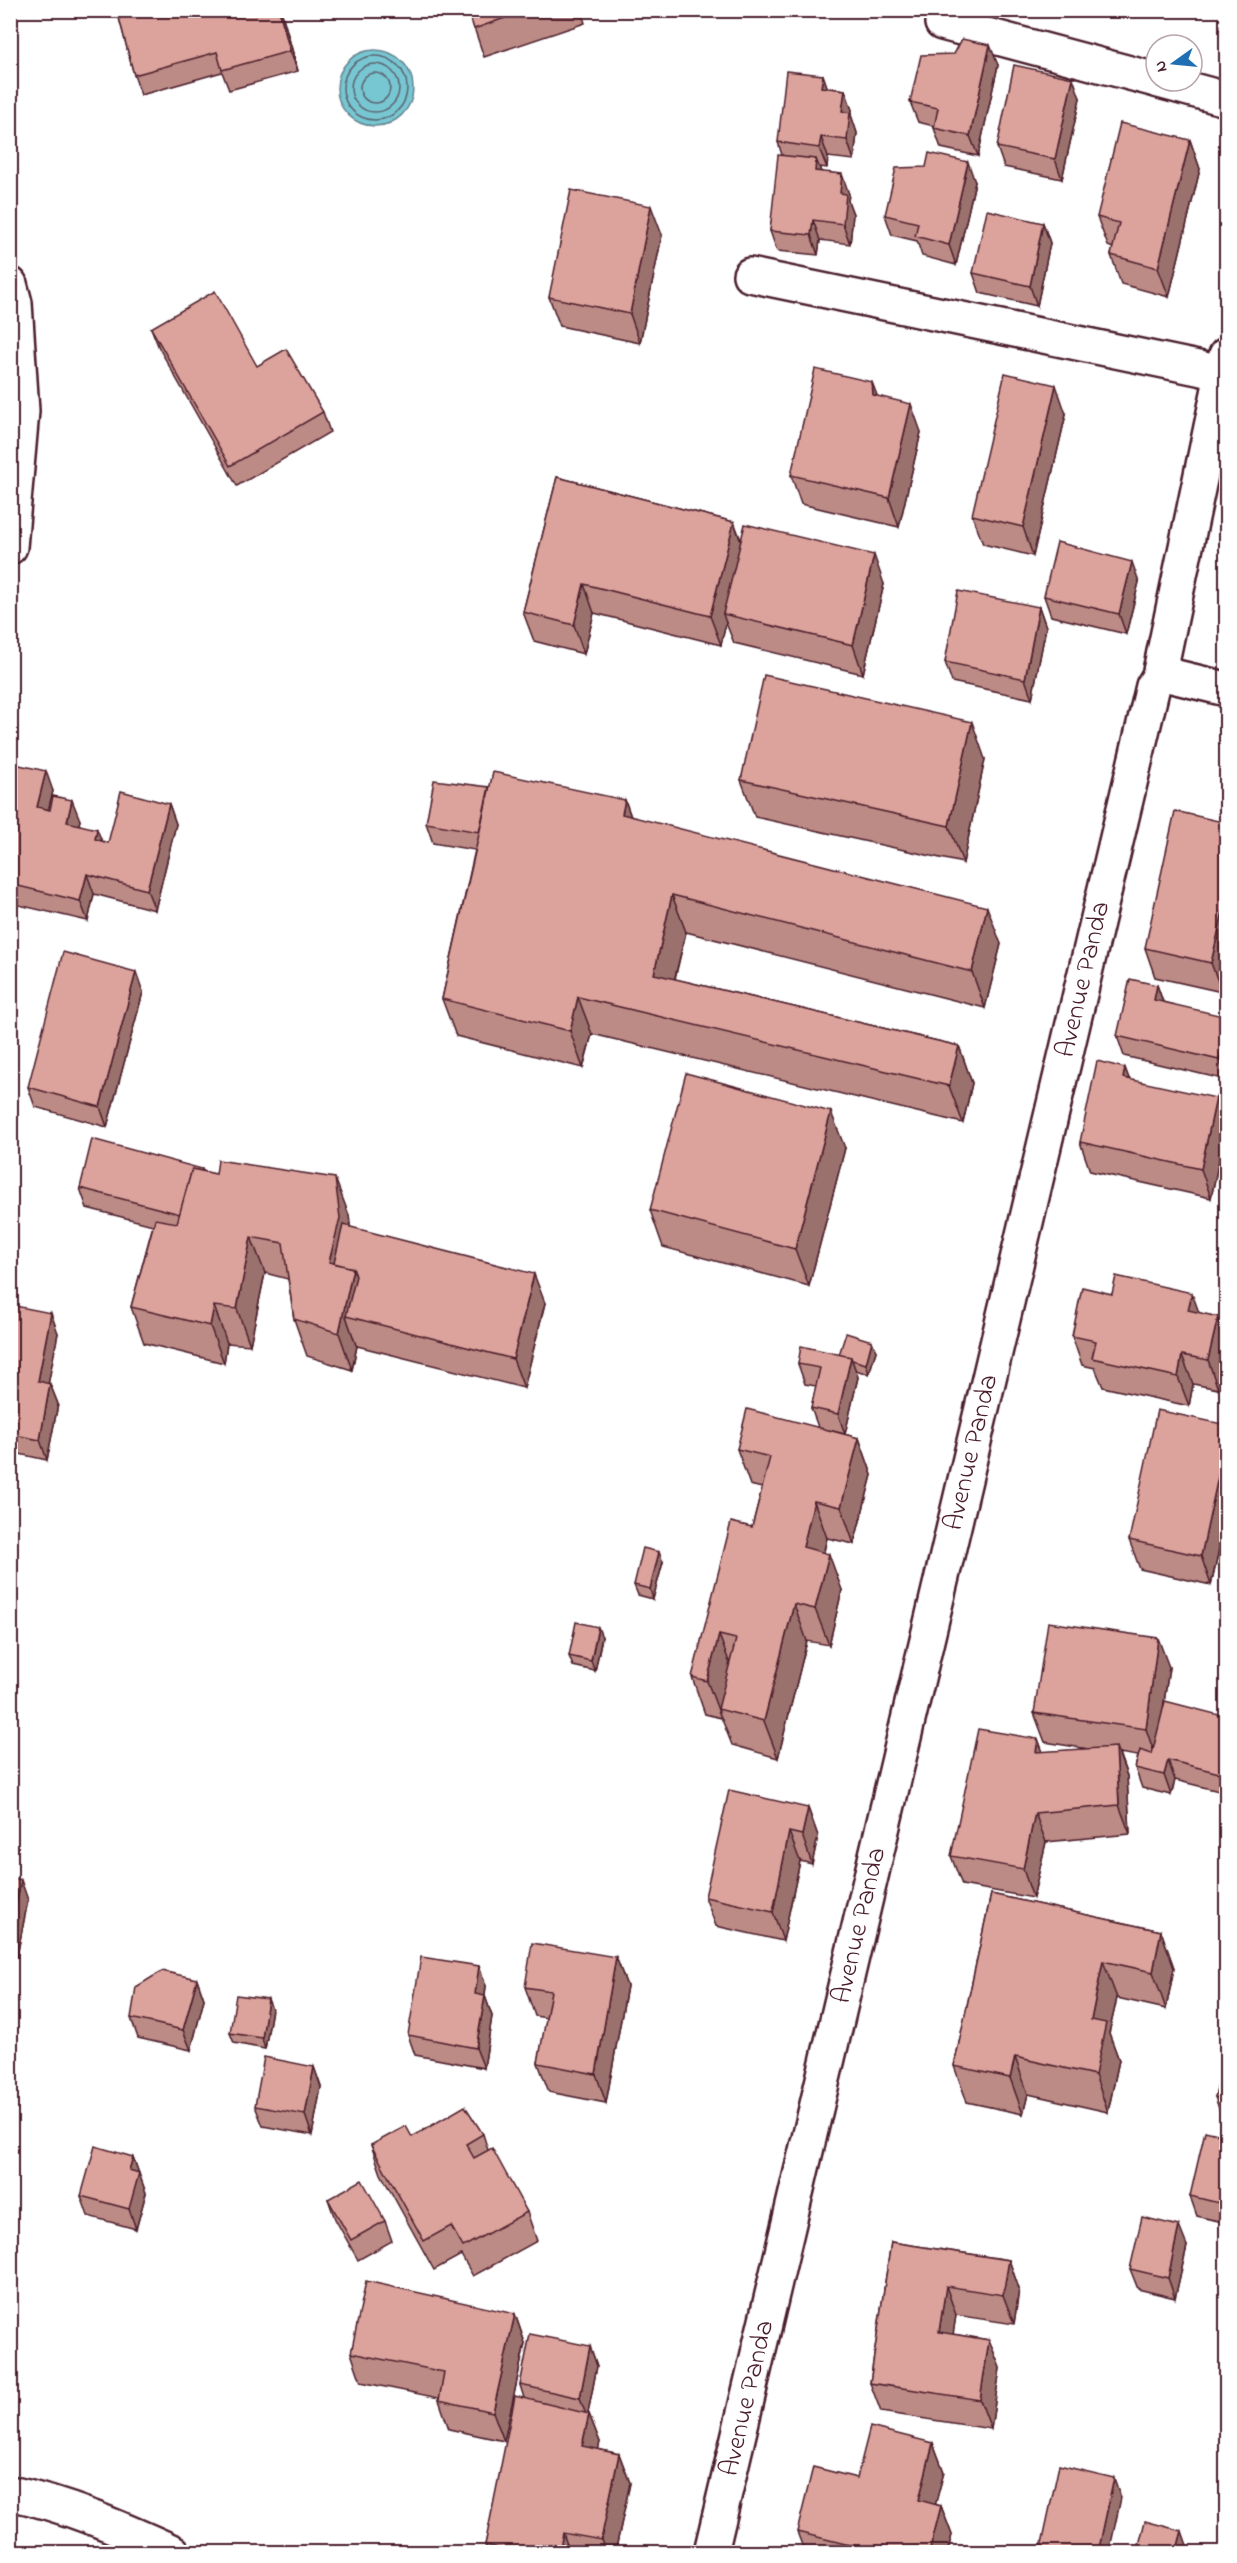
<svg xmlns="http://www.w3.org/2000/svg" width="1237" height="2563" viewBox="0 0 1237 2563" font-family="'Indie Flower',sans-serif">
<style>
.water{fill:#77c7d3;stroke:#658490;stroke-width:1.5}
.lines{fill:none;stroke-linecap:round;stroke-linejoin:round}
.shore{stroke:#5c626e;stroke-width:1.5}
.street-casing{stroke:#4a1f2b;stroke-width:38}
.secondary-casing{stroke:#4a1f2b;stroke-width:38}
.street{stroke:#fff;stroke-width:33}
.secondary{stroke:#fff;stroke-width:33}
.wall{fill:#bd8b86;stroke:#4a1f2b;stroke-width:1.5}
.shaded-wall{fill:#9a716d;stroke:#4a1f2b;stroke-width:1.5}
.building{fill:#dca29c;stroke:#4a1f2b;stroke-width:1.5}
.labels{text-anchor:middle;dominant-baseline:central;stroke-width:6;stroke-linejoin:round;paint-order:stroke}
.street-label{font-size:27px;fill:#4a1f2b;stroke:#fff}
</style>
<rect width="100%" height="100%" fill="#fff"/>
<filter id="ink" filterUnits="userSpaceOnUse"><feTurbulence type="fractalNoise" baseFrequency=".0167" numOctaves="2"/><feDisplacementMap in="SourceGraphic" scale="12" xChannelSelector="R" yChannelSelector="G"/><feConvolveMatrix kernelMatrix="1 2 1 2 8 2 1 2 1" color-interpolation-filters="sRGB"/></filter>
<g filter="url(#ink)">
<!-- water -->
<circle class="water" cx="375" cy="88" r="38"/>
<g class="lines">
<!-- shore -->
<g class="shore">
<circle cx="375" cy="88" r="32"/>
<circle cx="375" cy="88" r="24"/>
<circle cx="375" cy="88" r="15"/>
</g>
<!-- street casing -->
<g class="street-casing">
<g id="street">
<path d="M942 23 1156 80"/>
<path d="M1159 81 1226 99"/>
<path d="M750 275 1222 373"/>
<path d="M10 284 15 303 22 411 10 547"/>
<path d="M1159 676 1226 355"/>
</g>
</g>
<!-- secondary casing -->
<g class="secondary-casing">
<g id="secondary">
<path d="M10 2493C67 2505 120 2528 173 2552"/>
<path id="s1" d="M711 2552 1153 686 1159 676 1168 675 1226 689"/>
</g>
</g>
<!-- street -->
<use href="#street" class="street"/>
<!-- secondary -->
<use href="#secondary" class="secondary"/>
</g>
<!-- wall -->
<g class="wall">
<path d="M117 10H281L298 71 229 90 222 72 141 95 134 75Z"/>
<path d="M468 10H581L585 23 484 57Z"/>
<path d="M998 65 978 156 941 148 934 128V126L918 122 910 102Z"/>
<path d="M823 75 827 87 845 90 852 110 851 115 857 133 854 160 828 157 827 168 819 167 821 172 849 194 848 201 853 214 850 244 820 240 818 255 777 251 770 231 782 155 778 142Z"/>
<path d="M1080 98 1062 179 1004 167 997 147Z"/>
<path d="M1190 140 1200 169 1169 297 1121 284 1111 255 1113 248 1108 246 1097 217Z"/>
<path d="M975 182 956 265 922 256 917 241 892 235 885 215Z"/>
<path d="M1043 223 1050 243 1037 306 980 293 973 273Z"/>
<path d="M662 235 640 343 560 326 549 297Z"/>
<path d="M151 328 257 366 323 412 330 432 237 486 159 348Z"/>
<path d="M877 396 921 432 899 527 801 504 791 475Z"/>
<path d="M1066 414 1033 556 983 544 972 515Z"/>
<path d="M557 477 734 522 741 540 884 584 863 674 734 643 726 623 721 645 594 613 584 654 534 641 523 612Z"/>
<path d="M1139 582 1126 634 1051 616 1044 596Z"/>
<path d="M1039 607 1046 627 1032 699 952 682 945 662Z"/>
<path d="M985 759 963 863 755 817 741 780Z"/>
<path d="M10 783 53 791 48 810 80 820 79 824 102 841 108 843 169 804 176 824 155 910 94 894 88 921 10 903Z"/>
<path d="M489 787 625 800 631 817 1001 944 985 1008 686 932 675 979 959 1046 972 1083 963 1123 592 1034 583 1068 456 1036 442 999 475 850 433 843 426 823Z"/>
<path d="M1227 823V971L1222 992 1155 977 1145 948Z"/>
<path d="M1157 985 1163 1002 1227 1028V1080L1124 1056 1117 1036Z"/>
<path d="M143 992 107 1127 35 1107 28 1087Z"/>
<path d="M1125 1068 1129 1079 1226 1127 1211 1198 1090 1171 1080 1142Z"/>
<path d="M845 1148 809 1286 663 1247 650 1210Z"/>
<path d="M202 1169 203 1171 349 1215 350 1227 545 1303 524 1388 357 1346 352 1370 307 1356 294 1319 288 1279 265 1273 250 1345 227 1343 224 1363 144 1343 131 1307 153 1225 87 1208 80 1188Z"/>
<path d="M10 1305 58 1333 48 1383 50 1384 58 1404 47 1460 10 1452Z"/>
<path d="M1199 1313 1218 1317 1227 1341V1353L1218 1389 1193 1384 1189 1406 1103 1387 1095 1368 1082 1365 1072 1336Z"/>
<path d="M876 1351 869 1374 855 1370 858 1377 845 1434 829 1430 859 1438 872 1475 854 1544 827 1538 824 1552 842 1590 829 1645 807 1641 778 1758 732 1745 721 1717V1718L705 1714 692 1677 752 1527 762 1488 750 1485 737 1449 818 1427 811 1408 816 1386 805 1384 798 1364 839 1355Z"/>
<path d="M1227 1425V1513L1211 1585 1140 1569 1129 1540Z"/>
<path d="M663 1562 653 1599 638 1595 634 1585Z"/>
<path d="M602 1637 595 1671 573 1666 569 1656Z"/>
<path d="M1169 1667 1163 1710 1227 1717V1793L1175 1780 1171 1795 1142 1788 1135 1768 1138 1756 1119 1753 1127 1776 1130 1834 1046 1842 1033 1898 962 1885 951 1856 1038 1739 1043 1752 1089 1749 1045 1742 1034 1713Z"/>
<path d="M808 1808 818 1836 812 1864 800 1861 783 1941 716 1926 705 1897Z"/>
<path d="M10 1877 28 1900 17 1956 10 1955Z"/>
<path d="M991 1894 1161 1931 1174 1968 1166 2009 1117 1998 1109 2033 1119 2060 1108 2112 1028 2094 1023 2114 967 2102 954 2066Z"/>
<path d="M616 1957 627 1986 606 2103 549 2092 538 2063 547 2018 535 2016 525 1987Z"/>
<path d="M197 1979 204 1999 191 2050 138 2038 131 2018Z"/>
<path d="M486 1986 485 1996 492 2016 484 2068 415 2055 408 2035Z"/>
<path d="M272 2009 265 2049 234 2043 230 2033Z"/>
<path d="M314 2067 321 2087 312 2135 263 2126 255 2106Z"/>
<path d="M1215 2097 1227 2100V2126H1225Z"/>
<path d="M483 2134 488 2150 527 2212 537 2241 473 2276 461 2255 434 2270 381 2174 371 2145 412 2137Z"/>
<path d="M1227 2136V2223L1197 2216 1190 2196Z"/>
<path d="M133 2157 146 2193 136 2229 88 2216 81 2196Z"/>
<path d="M328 2199 385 2221 392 2241 358 2260 335 2219Z"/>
<path d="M891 2242 1009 2260 1019 2289 1014 2324 956 2315 953 2334 989 2340 1000 2368 991 2429 881 2412 870 2383Z"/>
<path d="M1187 2246 1175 2298 1138 2289 1130 2269Z"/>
<path d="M515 2314 525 2343 504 2441 449 2429 439 2400V2398L361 2382 351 2353Z"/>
<path d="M590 2346 597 2366 588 2413 589 2414 600 2442 598 2449 619 2454 630 2483 615 2553H488L485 2545 524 2398 520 2385Z"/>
<path d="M933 2443 944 2472 935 2504 941 2506 952 2535 947 2553H805L797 2532 857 2478Z"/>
</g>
<!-- shaded-wall -->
<g class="shaded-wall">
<path d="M279 10H281L298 71 290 51Z"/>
<path d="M990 45 998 65 978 156 970 136Z"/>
<path d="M823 75 830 95 821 87Z"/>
<path d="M1073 78 1080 98 1062 179 1055 159Z"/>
<path d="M845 90 852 110 851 115 857 133 854 160 847 140 842 111Z"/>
<path d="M821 137 828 157 827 168 819 148Z"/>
<path d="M1190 140 1200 169 1169 297 1158 268Z"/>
<path d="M816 159 824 179 815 171Z"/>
<path d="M968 162 975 182 956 265 949 245Z"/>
<path d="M842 174 849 194 848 201 853 214 850 244 843 224 840 193Z"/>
<path d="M651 206 662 235 640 343 630 314Z"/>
<path d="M813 220 820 240 818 255 811 235Z"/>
<path d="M1043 223 1050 243 1037 306 1030 286Z"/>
<path d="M872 382 883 411 873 395Z"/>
<path d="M1056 385 1066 414 1033 556 1023 527Z"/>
<path d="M911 404 921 432 899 527 889 498Z"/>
<path d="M734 522 744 551 723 614 726 623 721 645 710 616Z"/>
<path d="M874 555 884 584 863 674 853 645Z"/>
<path d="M1132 562 1139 582 1126 634 1119 614Z"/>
<path d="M584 584 594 613 584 654 574 625Z"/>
<path d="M1039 607 1046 627 1032 699 1025 679Z"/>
<path d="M972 722 985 759 963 863 949 826Z"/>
<path d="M46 771 53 791 44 827 37 807Z"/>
<path d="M72 800 80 820 75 842 67 822Z"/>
<path d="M625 800 638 837 622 814Z"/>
<path d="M169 804 176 824 155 910 147 890Z"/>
<path d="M97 829 105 849 95 839Z"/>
<path d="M87 874 94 894 88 921 80 901Z"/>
<path d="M672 895 686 932 667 1010 654 974Z"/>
<path d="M987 907 1001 944 985 1008 972 972Z"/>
<path d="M1224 907 1227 915V971L1222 992 1211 963Z"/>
<path d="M136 972 143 992 107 1127 100 1107Z"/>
<path d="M1157 985 1164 1005 1154 1000Z"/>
<path d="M578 997 592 1034 583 1068 570 1031Z"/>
<path d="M1227 1028V1080L1219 1060Z"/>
<path d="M959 1046 972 1083 963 1123 949 1086Z"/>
<path d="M1125 1068 1136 1097 1123 1078Z"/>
<path d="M1216 1098 1226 1127 1211 1198 1201 1169Z"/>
<path d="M831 1112 845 1148 809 1286 795 1249Z"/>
<path d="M335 1178 349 1215 353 1254 348 1274 329 1262Z"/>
<path d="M251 1237 265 1273 250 1345 237 1309Z"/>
<path d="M353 1268 366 1305 346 1316 356 1345 357 1346 352 1370 339 1333Z"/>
<path d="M534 1274 545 1303 524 1388 513 1359Z"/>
<path d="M1192 1293 1202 1321 1188 1310Z"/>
<path d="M214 1306 227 1343 224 1363 210 1326Z"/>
<path d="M51 1313 58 1333 45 1401 38 1381Z"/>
<path d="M1218 1317 1227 1341V1353L1218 1389 1208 1360Z"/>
<path d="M872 1341 876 1351 869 1374 866 1364Z"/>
<path d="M1182 1355 1193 1384 1189 1406 1178 1377Z"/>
<path d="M851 1357 858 1377 845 1434 838 1414Z"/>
<path d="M50 1384 58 1404 47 1460 40 1440Z"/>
<path d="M1227 1435V1513L1211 1585 1201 1556Z"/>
<path d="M859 1438 872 1475 854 1544 841 1507Z"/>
<path d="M814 1501 827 1538 816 1583 803 1547Z"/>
<path d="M659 1552 663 1562 653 1599 650 1589Z"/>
<path d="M829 1554 842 1590 829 1645 815 1609Z"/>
<path d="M794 1604 807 1641 778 1758 764 1721Z"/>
<path d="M598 1627 602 1637 595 1671 591 1661Z"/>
<path d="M719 1635 733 1672 718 1709 721 1718 707 1681Z"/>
<path d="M1158 1638 1169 1667 1156 1758 1146 1729Z"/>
<path d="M1038 1739 1048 1768 1036 1752Z"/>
<path d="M1116 1747 1127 1776 1130 1834 1119 1805Z"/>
<path d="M1168 1760 1175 1780 1171 1795 1164 1775Z"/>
<path d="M808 1808 818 1836 812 1864 802 1835Z"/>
<path d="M1035 1813 1046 1842 1033 1898 1023 1869Z"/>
<path d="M789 1832 800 1861 783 1941 773 1912Z"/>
<path d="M21 1880 28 1900 17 1956 10 1937V1934Z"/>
<path d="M1161 1931 1174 1968 1166 2009 1153 1972Z"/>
<path d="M616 1957 627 1986 606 2103 596 2074Z"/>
<path d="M1103 1961 1117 1998 1109 2033 1119 2060 1108 2112 1095 2075 1091 2020Z"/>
<path d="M479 1966 486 1986 482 2014 475 1994Z"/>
<path d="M197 1979 204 1999 191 2050 183 2030Z"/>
<path d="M485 1996 492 2016 484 2068 476 2048Z"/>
<path d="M268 1999 272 2009 265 2049 262 2038Z"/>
<path d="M1015 2057 1028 2094 1023 2114 1010 2078Z"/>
<path d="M314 2067 321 2087 312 2135 305 2115Z"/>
<path d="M133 2157 146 2193 136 2229 129 2209V2170Z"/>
<path d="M1179 2226 1187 2246 1175 2298 1168 2278Z"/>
<path d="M1009 2260 1019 2289 1014 2324 1003 2295Z"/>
<path d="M946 2286 956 2315 949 2361 939 2332Z"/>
<path d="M515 2314 525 2343 504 2441 493 2412Z"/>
<path d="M989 2340 1000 2368 991 2429 980 2400Z"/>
<path d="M590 2346 597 2366 587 2418 580 2398Z"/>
<path d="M589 2414 600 2442 593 2475 582 2446Z"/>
<path d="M933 2443 944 2472 929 2529 919 2500Z"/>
<path d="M619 2454 630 2483 615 2553H606L601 2540Z"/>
<path d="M1114 2478 1121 2498 1109 2553H1098Z"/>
<path d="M941 2506 952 2535 947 2553H929Z"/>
<path d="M1182 2531 1189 2551V2553H1176Z"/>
<path d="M563 2533 570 2553H559Z"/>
</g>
<!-- building -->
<g class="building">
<path d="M117 10H279L290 51 222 70 217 52 134 75Z"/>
<path d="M468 10H527L474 29Z"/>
<path d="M962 39 990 45 970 136 934 128 938 108 910 102 921 55 954 54Z"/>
<path d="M1014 65 1073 78 1055 159 997 147Z"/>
<path d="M786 71 823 75 821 87 845 90 842 111 850 113 847 140 821 137 819 148 778 142Z"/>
<path d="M1120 123 1190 140 1158 268 1111 255 1119 223 1097 217Z"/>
<path d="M929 153 968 162 949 245 915 236 918 223 885 215 896 168 926 167Z"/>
<path d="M778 155 816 159 815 171 842 174 840 193 846 194 843 224 813 220 811 235 770 231Z"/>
<path d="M571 190 651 206 630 314 549 297Z"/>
<path d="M987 210 1043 223 1030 286 973 273Z"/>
<path d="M215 291 257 366 286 349 323 412 230 466 151 328Z"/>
<path d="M815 369 872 382 873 395 911 404 889 498 791 475Z"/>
<path d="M1005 373 1056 385 1023 527 972 515Z"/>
<path d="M557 477 734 522 710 616 584 584 574 625 523 612Z"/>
<path d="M745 524 874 555 853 645 723 614Z"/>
<path d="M1057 542 1132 562 1119 614 1044 596Z"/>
<path d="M958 591 1039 607 1025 679 945 662Z"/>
<path d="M764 675 972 722 949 826 741 780Z"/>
<path d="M15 764 46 771 37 807 50 810 53 796 72 800 67 822 97 829 95 839 108 843 121 791 169 804 147 890 87 874 80 901 10 884V783Z"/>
<path d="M493 772 625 800 622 814 987 907 972 972 672 895 654 974 959 1046 949 1086 578 997 570 1031 442 999Z"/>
<path d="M434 780 489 787 479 832 426 823Z"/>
<path d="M1175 811 1227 823V907H1224L1211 963 1145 948Z"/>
<path d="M63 952 136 972 100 1107 28 1087Z"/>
<path d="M1130 979 1157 985 1154 1000 1227 1017V1028L1219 1060 1117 1036Z"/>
<path d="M1097 1061 1125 1068 1123 1078 1216 1098 1201 1169 1080 1142Z"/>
<path d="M686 1073 831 1112 795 1249 650 1210Z"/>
<path d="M92 1139 202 1169V1171L192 1169 180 1214 80 1188Z"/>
<path d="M218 1160 335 1178 340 1218 329 1262 353 1268 339 1333 294 1319 283 1243 251 1237 237 1309 214 1306 210 1326 131 1307 155 1219 177 1223 192 1169 216 1174Z"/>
<path d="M343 1225 534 1274 513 1359 346 1316 356 1276 353 1268 334 1263Z"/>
<path d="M1116 1276 1192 1293 1188 1310 1218 1317 1208 1360 1182 1355 1178 1377 1092 1358 1096 1341 1072 1336 1082 1287 1112 1294Z"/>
<path d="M10 1305 51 1313 38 1381 50 1384 40 1440 10 1434Z"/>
<path d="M846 1333 872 1341 866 1364 852 1360 851 1357 839 1355Z"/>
<path d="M801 1346 851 1357 838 1414 811 1408 820 1368 798 1364Z"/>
<path d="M747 1409 859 1438 841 1507 814 1501 803 1547 829 1554 815 1609 794 1604 764 1721 718 1709 736 1639 719 1635 707 1681 692 1677 731 1522 752 1527 770 1457 737 1449Z"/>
<path d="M1157 1410 1227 1425V1435L1201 1556 1129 1540Z"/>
<path d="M643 1548 659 1552 650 1589 634 1585Z"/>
<path d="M576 1622 598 1627 591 1661 569 1656Z"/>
<path d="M1048 1622 1158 1638 1146 1729 1034 1713Z"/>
<path d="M1165 1701 1227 1717V1775L1168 1760 1164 1775 1135 1768 1140 1750 1152 1754Z"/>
<path d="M978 1729 1038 1739 1036 1752 1116 1747 1119 1805 1035 1813 1023 1869 951 1856Z"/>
<path d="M729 1790 808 1808 802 1835 789 1832 773 1912 705 1897Z"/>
<path d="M10 1877 21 1880 10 1934Z"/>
<path d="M991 1894 1161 1931 1153 1972 1103 1961 1091 2020 1106 2023 1095 2075 1015 2057 1010 2078 954 2066Z"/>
<path d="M532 1943 616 1957 596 2074 538 2063 551 1991 525 1987Z"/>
<path d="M421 1957 479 1966 475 1994 485 1996 476 2048 408 2035Z"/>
<path d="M162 1971 197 1979 183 2030 131 2018 136 1987Z"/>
<path d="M236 1995 268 1999 262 2038 230 2033Z"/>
<path d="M1227 2048V2100L1215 2097Z"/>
<path d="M264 2057 314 2067 305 2115 255 2106Z"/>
<path d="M465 2106 483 2134 466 2144 474 2158 492 2148 527 2212 463 2247 451 2226 424 2241 371 2145 406 2126 412 2137Z"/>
<path d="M1205 2131 1227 2136V2205L1190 2196Z"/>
<path d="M95 2146 133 2157 129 2170 139 2173 129 2209 81 2196Z"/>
<path d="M362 2180 385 2221 351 2240 328 2199Z"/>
<path d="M1142 2217 1179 2226 1168 2278 1130 2269Z"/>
<path d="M891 2242 1009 2260 1003 2295 946 2286 939 2332 989 2340 980 2400 870 2383Z"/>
<path d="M366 2281 515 2314 493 2412 439 2400 444 2372 351 2353Z"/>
<path d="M530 2334 590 2346 580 2398 520 2385Z"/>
<path d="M515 2396 589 2414 582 2446 619 2454 601 2540 563 2533 559 2553H522L485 2545Z"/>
<path d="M870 2427 933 2443 919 2500 941 2506 929 2553H882L797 2532 813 2467 857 2478Z"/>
<path d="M1059 2465 1114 2478 1098 2553H1040Z"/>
<path d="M1145 2521 1182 2531 1176 2553H1137Z"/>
</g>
</g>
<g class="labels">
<!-- street labels -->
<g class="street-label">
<text stroke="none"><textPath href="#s1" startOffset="1616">Avenue Panda</textPath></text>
<text stroke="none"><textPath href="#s1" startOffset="1130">Avenue Panda</textPath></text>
<text stroke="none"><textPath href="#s1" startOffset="644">Avenue Panda</textPath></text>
<text stroke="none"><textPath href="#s1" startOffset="158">Avenue Panda</textPath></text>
</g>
</g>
<!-- margin -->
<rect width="1237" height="2563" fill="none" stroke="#fff" stroke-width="36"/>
<rect x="18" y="18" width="1201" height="2527" fill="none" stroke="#4a1f2b" stroke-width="2" filter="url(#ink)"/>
<!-- north arrow -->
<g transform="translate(1174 63) rotate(255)"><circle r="28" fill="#ffffff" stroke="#b7a5aa" stroke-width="1.5"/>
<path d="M0-4.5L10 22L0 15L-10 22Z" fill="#1f6fb2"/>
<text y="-9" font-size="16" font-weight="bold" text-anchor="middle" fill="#4a1f2b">N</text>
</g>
</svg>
